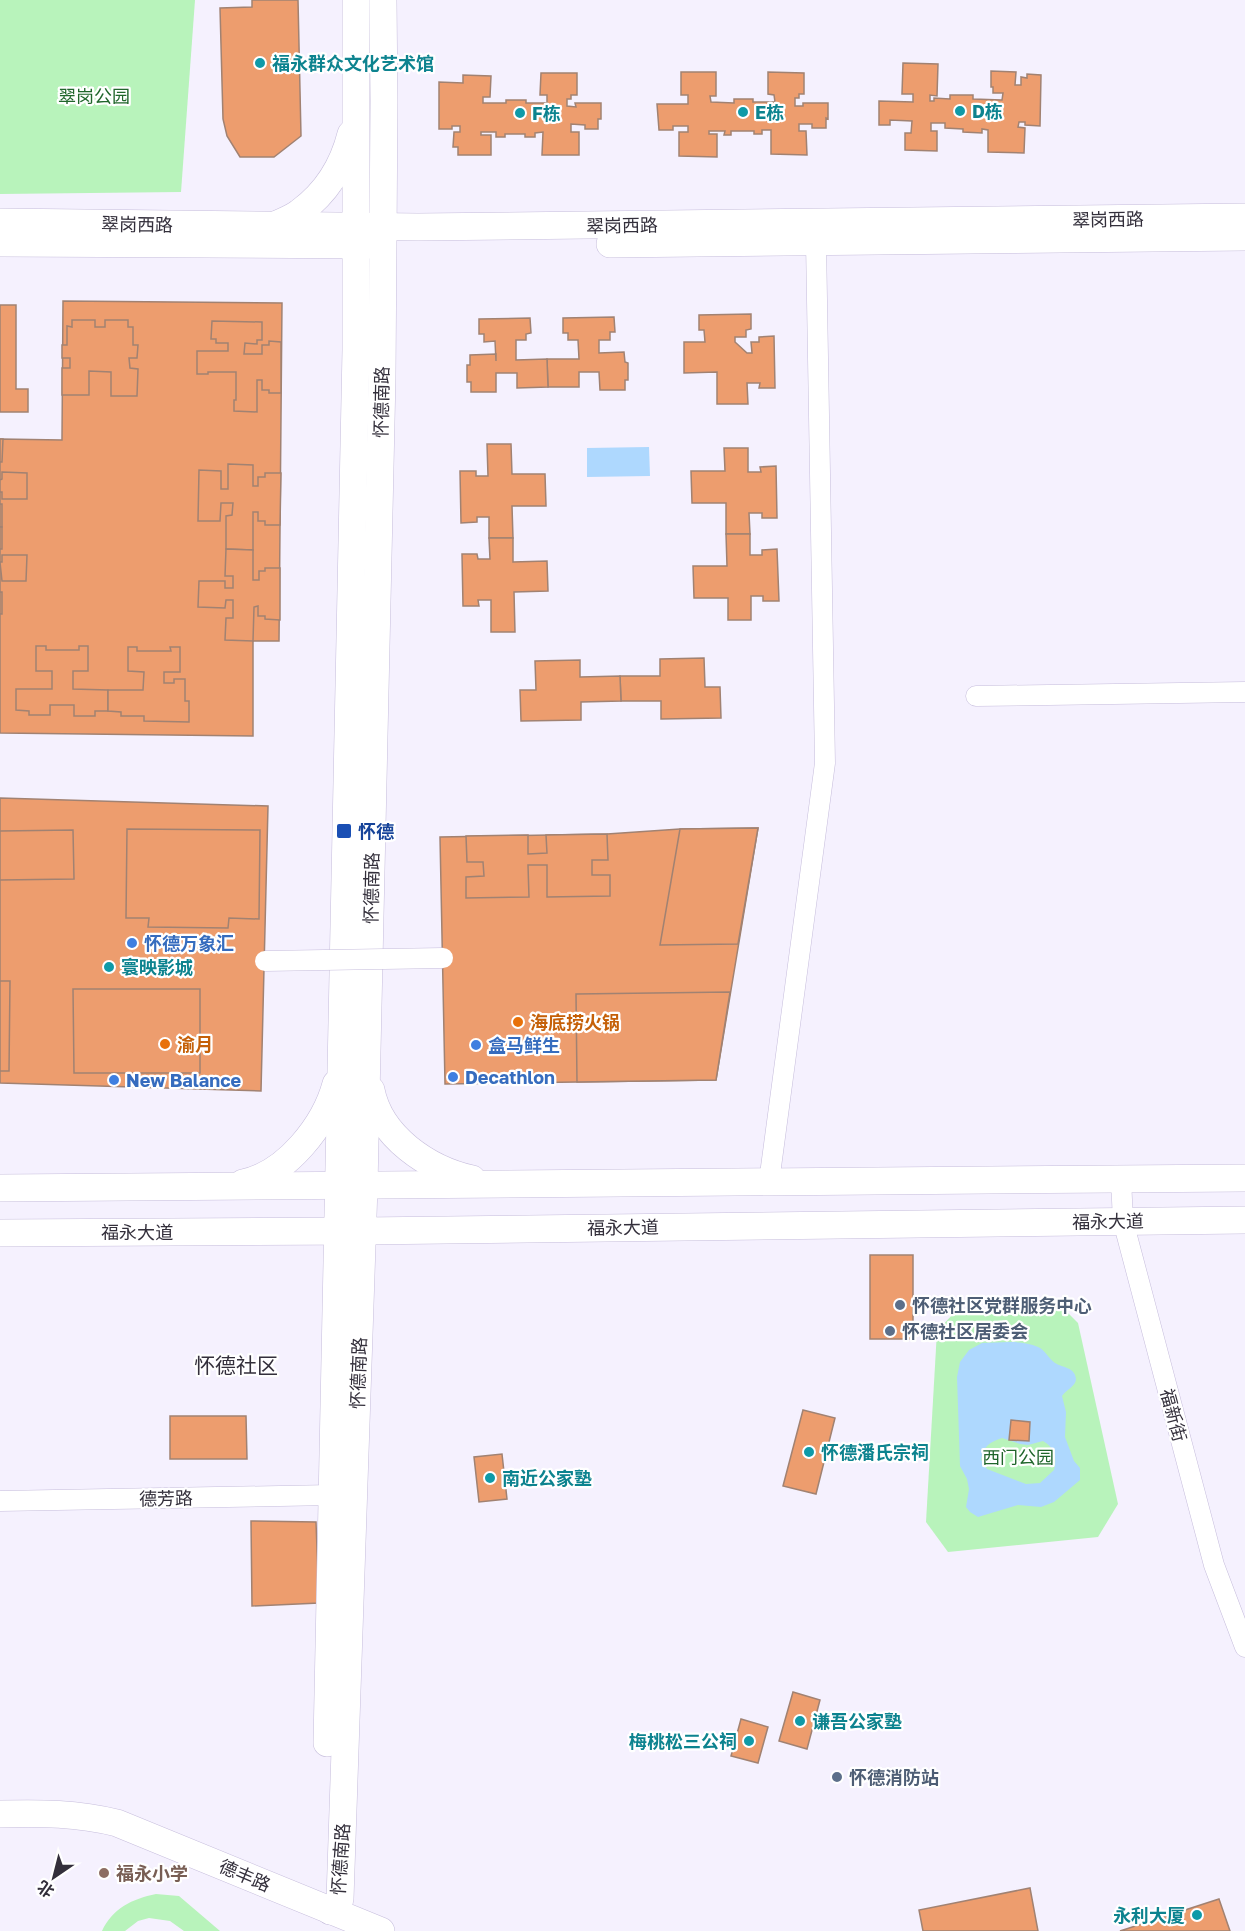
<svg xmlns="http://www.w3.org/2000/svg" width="1245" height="1931" viewBox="0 0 1245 1931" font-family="'Golos Text','Noto Sans SC',sans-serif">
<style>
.green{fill:#b8f3bb}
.water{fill:#aed8fe;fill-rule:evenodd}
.building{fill:#ed9d6e;stroke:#a18272;stroke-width:1.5}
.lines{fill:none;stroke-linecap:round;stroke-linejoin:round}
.street-casing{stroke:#c6bddc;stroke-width:21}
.secondary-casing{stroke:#c6bddc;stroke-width:28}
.street{stroke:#fff;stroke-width:20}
.secondary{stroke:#fff;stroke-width:27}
.street-bridge-casing{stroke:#c6bddc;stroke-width:21;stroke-linecap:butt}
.street-bridge{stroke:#fff;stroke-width:20}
.culture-dot{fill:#0f9aa8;stroke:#fff;stroke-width:2}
.transit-dot{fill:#1a4fb4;stroke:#fff;stroke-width:2}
.shop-dot{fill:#3f7fe0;stroke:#fff;stroke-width:2}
.food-dot{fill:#e8710a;stroke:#fff;stroke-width:2}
.service-dot{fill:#5c6f8a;stroke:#fff;stroke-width:2}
.education-dot{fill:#8d6e63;stroke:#fff;stroke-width:2}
.labels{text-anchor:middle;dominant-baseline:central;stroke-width:4.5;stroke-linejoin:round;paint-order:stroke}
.culture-label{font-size:18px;font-weight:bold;fill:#0d838f;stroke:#fff;text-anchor:start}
.park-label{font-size:18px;fill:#20662b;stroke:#fff}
.street-label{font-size:18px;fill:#332f3b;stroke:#fff}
.transit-label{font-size:18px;font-weight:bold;fill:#164399;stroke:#fff;text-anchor:start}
.shop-label{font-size:18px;font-weight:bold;fill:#366cbe;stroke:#fff;text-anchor:start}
.food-label{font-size:18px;font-weight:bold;fill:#c56008;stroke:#fff;text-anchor:start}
.service-label{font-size:18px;font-weight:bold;fill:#4e5e75;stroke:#fff;text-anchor:start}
.education-label{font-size:18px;font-weight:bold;fill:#785e54;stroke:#fff;text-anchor:start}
.quarter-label{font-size:21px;fill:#332f3b;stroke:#fff}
</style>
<rect width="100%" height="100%" fill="#f5f1fe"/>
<!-- green -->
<g class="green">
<path d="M0 0H195L181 192 0 194Z"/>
<path d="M1063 1308 1078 1323 1118 1504 1098 1537 948 1552 926 1522 937 1331 955 1312Z"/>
<path d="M156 1894 179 1896 220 1931H184L170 1921 149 1918 138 1921 125 1931H102C113 1908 132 1899 156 1894Z"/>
</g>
<!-- water -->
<g class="water">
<path d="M649 447 650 476 587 477V448Z"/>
<path d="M982 1343C999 1343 1021 1339 1038 1347 1045 1350 1048 1358 1055 1363 1063 1368 1075 1367 1076 1379 1076 1386 1066 1390 1062 1396L1066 1412 1065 1437 1074 1461 1080 1468V1480L1054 1502 1041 1507 1018 1505 978 1517 970 1512 966 1507 969 1489 967 1479 960 1466 957 1377 960 1362 969 1350ZM1002 1438 1020 1444 1028 1445 1043 1441C1055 1448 1057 1457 1054 1470L1040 1483 1026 1484 987 1469 981 1460C983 1446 990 1442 1002 1438Z"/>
</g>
<!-- building -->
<g class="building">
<path d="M252 0H298L301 136 274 157H240L227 136 223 119 220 8 252 7Z"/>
<path d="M903 63 938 64 937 96 930 95V101H934V98L950 99V95H973V99L1002 100 1003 93H993V87H991V71L1016 72 1015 85H1021V77L1027 78V74L1041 75 1040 126 1025 125V122H1019L1018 127 1025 128 1024 153 988 152V130L982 129V133L963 132V129L945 128V123H931V131H937V151L905 150V133H911L912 121 890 120V125H879V101L913 102V94H902Z"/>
<path d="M681 72H716V96H710L711 102 734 103V99H753V102H775L774 95 768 94V72L804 73V94H799V98H795V106H803V103H828V119L826 118V128H812V124H799V131H806L807 155 771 154V130H762V134H754V131H731V135H724L725 131H709V134H717V157L679 156V132H688V126H673V130H659L657 104H688V95H681Z"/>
<path d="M541 73H577V95H571V99H567V106L576 107 575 103H601V119H598V129H585V125L571 124V132H579V155H542L543 132 535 133V137H525V134H505V137H496V132H481V135H491V155H458V147H453L454 132H460V126H452V129H439V82L463 83V75L491 76 490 97H483V103H506V100H526V103H547V95H540Z"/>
<path d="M63 301 282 303 279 641H253V736L0 733V439L62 440Z"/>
<path d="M0 305H16V389H28V412H0Z"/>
<path d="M751 314V329L746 330V337H735V342L747 353H752L751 342H759V337L774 336 775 388H759L760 383H747L748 404H717V372L684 373V342H705L704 330H699V315Z"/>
<path d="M614 317 615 332H610V340H599V353L624 352 625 362 628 363V380H625V390H600L599 372H579V387H548L547 359H579L578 340H568V333H563V318Z"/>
<path d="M530 318 531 333 526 334V340H516V360L547 359 548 387 517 388V373H496V392H471V382H467V365H470V355L496 354V361L495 341 484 342V334H479V319Z"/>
<path d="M72 320H95V327H105V320H128V327H133V345H138L137 358H129L130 368 138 369 137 396H111V372L89 371V395H62V368H70V358H62V345H67V326L72 327Z"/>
<path d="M212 321 262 322V340H257V344L245 343 244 354H262V345H269V341L281 342V393H269V390H262V380H257V412L234 411V400H236V372H208V374H197V351H228V343H216V339H211Z"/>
<path d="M0 439H3L2 462H0Z"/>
<path d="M487 444H511L512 474H545L546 506H512L513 538H489V517H477V522L461 523 460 471H476V476H488Z"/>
<path d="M724 448H748V472H761L760 467 776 466 777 518H762V513H749L750 534H726V503H692L691 471H725Z"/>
<path d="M228 464 253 465V486H258V477H265V473H281L280 525H265V521H258V512H253V550L226 549V516L232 515 233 503H221L220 521H198L199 470 221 471V489H228Z"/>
<path d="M2 472 27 473V499H2V492H0V480L2 479Z"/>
<rect x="0" y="504" width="2" height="23"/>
<rect x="0" y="527" width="2" height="22"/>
<path d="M726 534H750V555H762V550L777 549 779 601H763V596H751V620H728V598H694L693 566H727Z"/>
<path d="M489 538H513V562L547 561 548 591 514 592 515 632H491V600H478L479 606H463L462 554H477L478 559H490Z"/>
<path d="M226 549 253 550V580H259V571H265V568H280V620L265 619V616H258V606L254 607 253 641 225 640 226 618H233V600H226L225 608 198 607 199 581H225V588H233V576H225Z"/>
<path d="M2 555H27L26 581H2L0 562H2Z"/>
<rect x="0" y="592" width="2" height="22"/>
<path d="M36 646H46V650H79V646H88V671H73V689L108 690V711H95V716H74V705H50V715H29V711L16 710V689H52V671H36Z"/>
<path d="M128 647H137V651H171L170 647H180V672H164V683H174V679H185V701H189V722L144 721V716H121V712L108 711V690H143L144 672 128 671Z"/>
<path d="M704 658 705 687H720L721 718 661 719V701H621L620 676H660V659Z"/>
<path d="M580 660V677L620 676 621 701 581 702V720L521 721 520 690H536L535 661Z"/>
<path d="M0 798 268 806 261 1091 0 1083Z"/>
<path d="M758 828 716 1080 445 1084 440 837 607 834 680 829Z"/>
<path d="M758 828 738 944 660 945 680 829Z"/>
<path d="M127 829 260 830 259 919 229 918 228 928 148 927 149 918H126Z"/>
<path d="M73 830 74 879 0 880V831Z"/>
<path d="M607 834 608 860H592V875H610V896L547 897V865H528L529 897 466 898V877L484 876 483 862H467L466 836 528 835V854L547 853 546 835Z"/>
<path d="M0 981H10L9 1071H0Z"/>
<path d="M73 989H200V1073H74Z"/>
<path d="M730 992 716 1080 577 1082 576 994Z"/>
<rect x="870" y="1255" width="43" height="84"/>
<path d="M803 1410 835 1418 816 1494 783 1486Z"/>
<path d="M170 1416H246L247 1459H170Z"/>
<path d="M1011 1420 1030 1422 1029 1441 1009 1440Z"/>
<path d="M502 1454 507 1499 479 1502 474 1457Z"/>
<path d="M251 1521 316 1522 319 1603 252 1606Z"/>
<path d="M793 1692 820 1700 807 1749 779 1741Z"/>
<path d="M741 1719 768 1727 758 1763 731 1756Z"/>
<path d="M1030 1888 1038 1931H923L919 1910Z"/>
<path d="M1219 1899 1230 1931H1120Z"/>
</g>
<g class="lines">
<!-- street casing -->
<g class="street-casing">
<g id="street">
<path d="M976 696 1245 692"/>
<path d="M1121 1179 1123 1221 1214 1565 1245 1647"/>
<path d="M769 1182 825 763 816 242"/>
<path d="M0 1501 332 1495"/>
</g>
</g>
<!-- secondary casing -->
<g class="secondary-casing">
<g id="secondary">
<path d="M0 222 418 227 1245 217"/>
<path d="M275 225C283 221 293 218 300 212 326 193 343 166 351 134"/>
<path d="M0 243 374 245"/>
<path d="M610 244 1245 237"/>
<path d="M371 1090C380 1137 428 1169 472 1179"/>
<path d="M243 1183C287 1174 325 1125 336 1084"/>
<path d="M0 1188 1245 1178"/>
<path d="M0 1233 363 1231 1245 1220"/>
<path d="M327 1743 356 350V0"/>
<path d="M0 1814C41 1813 77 1813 117 1823L381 1931"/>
<path d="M330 1911 340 1899 364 1186 382 377 384 101 383 0"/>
</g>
</g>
<!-- street -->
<use href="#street" class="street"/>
<!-- secondary -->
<use href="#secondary" class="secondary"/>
<!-- street-bridge casing -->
<g class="street-bridge-casing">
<path id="street-bridge" d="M265 961 443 958"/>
</g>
<!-- street-bridge -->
<use href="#street-bridge" class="street-bridge"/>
</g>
<!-- markers -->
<g class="culture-dot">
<circle cx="260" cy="63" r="6"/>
<circle cx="960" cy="111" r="6"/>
<circle cx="743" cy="112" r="6"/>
<circle cx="520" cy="113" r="6"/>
<circle cx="109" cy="967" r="6"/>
<circle cx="809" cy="1452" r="6"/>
<circle cx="490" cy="1478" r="6"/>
<circle cx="800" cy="1721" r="6"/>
<circle cx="749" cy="1741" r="6"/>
<circle cx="1197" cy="1915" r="6"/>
</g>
<rect class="transit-dot" x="336" y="823" width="16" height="16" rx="3"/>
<g class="shop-dot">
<circle cx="132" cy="943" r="6"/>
<circle cx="476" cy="1045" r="6"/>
<circle cx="453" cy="1077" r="6"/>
<circle cx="114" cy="1080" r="6"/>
</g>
<g class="food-dot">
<circle cx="518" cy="1022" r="6"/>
<circle cx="165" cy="1044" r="6"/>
</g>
<g class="service-dot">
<circle cx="900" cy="1305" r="6"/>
<circle cx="890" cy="1331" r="6"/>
<circle cx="837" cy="1777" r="6"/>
</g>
<circle class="education-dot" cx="104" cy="1873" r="6"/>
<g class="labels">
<!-- culture labels -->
<g class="culture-label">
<text x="272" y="63">福永群众文化艺术馆</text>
<text x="972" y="111">D栋</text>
<text x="755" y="112">E栋</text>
<text x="532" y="113">F栋</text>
<text x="121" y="967">寰映影城</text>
<text x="821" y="1452">怀德潘氏宗祠</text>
<text x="502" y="1478">南近公家塾</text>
<text x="812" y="1721">谦吾公家塾</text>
<text x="737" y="1741" text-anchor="end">梅桃松三公祠</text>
<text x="1185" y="1915" text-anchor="end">永利大厦</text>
</g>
<!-- park labels -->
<g class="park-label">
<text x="94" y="96">翠岗公园</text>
<text x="1018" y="1457">西门公园</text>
</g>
<!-- street labels -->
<g class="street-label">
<text transform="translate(1108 219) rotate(-1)">翠岗西路</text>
<text transform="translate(137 224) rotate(1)">翠岗西路</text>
<text transform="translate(622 225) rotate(-1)">翠岗西路</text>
<text transform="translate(381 402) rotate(-89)">怀德南路</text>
<text transform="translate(371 888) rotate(-89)">怀德南路</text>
<text transform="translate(1108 1221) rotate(-1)">福永大道</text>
<text transform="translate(623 1227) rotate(-1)">福永大道</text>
<text x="137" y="1232">福永大道</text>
<text transform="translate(358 1373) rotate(-88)">怀德南路</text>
<text transform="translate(1174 1415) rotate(75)">福新街</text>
<text transform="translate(166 1498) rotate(-1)">德芳路</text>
<text transform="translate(340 1859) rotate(-86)">怀德南路</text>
<text transform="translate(245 1875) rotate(23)">德丰路</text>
</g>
<!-- transit labels -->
<g class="transit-label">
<text x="358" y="831">怀德</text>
</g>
<!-- shop labels -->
<g class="shop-label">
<text x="144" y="943">怀德万象汇</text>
<text x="488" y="1045">盒马鲜生</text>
<text x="465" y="1077">Decathlon</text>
<text x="126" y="1080">New Balance</text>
</g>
<!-- food labels -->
<g class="food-label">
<text x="530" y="1022">海底捞火锅</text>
<text x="177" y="1044">渝月</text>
</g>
<!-- service labels -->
<g class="service-label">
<text x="912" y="1305">怀德社区党群服务中心</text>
<text x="902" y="1331">怀德社区居委会</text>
<text x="849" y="1777">怀德消防站</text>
</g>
<!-- education labels -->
<g class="education-label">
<text x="116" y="1873">福永小学</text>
</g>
<!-- quarter labels -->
<g class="quarter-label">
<text x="236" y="1365">怀德社区</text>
</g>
</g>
<!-- north arrow -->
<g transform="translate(54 1877) rotate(215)" stroke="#ffffff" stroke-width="4.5" paint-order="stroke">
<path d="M0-4.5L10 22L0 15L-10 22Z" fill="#332f3b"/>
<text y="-9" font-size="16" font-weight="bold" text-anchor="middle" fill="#332f3b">北</text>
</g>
</svg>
